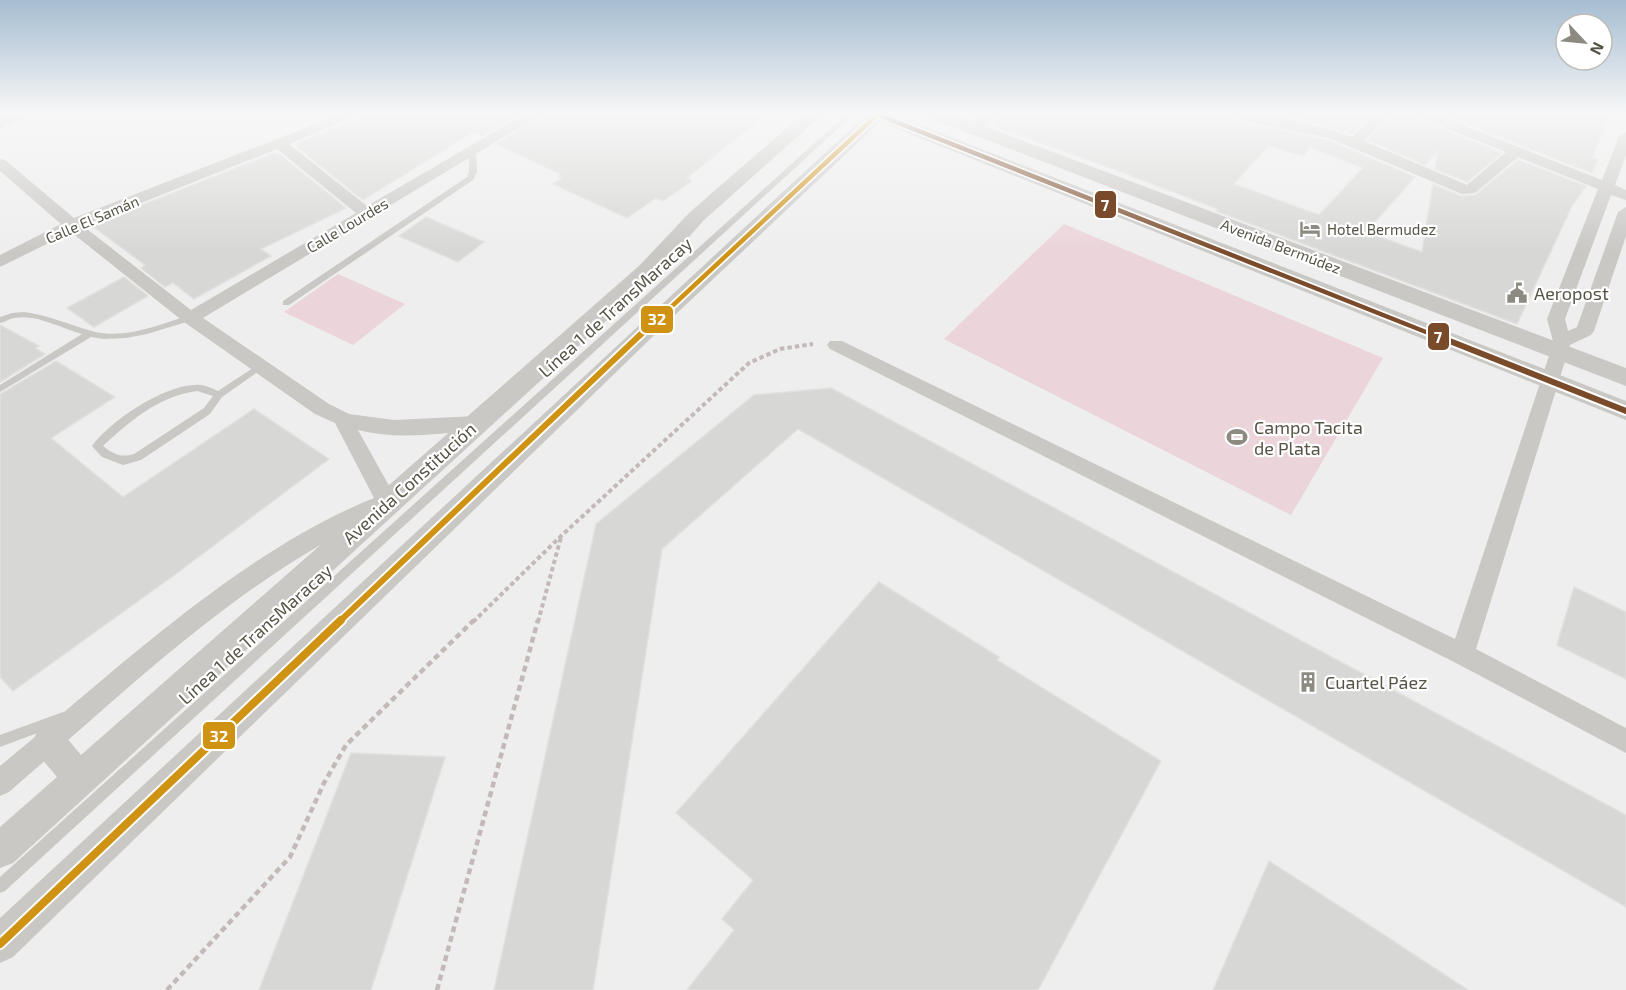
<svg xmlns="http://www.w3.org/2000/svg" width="1626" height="990" viewBox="0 0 1626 990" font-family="'Exo 2',sans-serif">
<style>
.green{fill:#ebd4da}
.building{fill:#d7d7d5;stroke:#e0e0df;stroke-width:1.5;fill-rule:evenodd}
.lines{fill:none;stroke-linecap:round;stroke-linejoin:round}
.path-far1{stroke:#c3b9b8;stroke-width:4;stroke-dasharray:4.5 3;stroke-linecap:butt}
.path{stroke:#c3b9b8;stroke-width:4.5;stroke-dasharray:6 4;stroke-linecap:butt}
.service{fill:#c9c8c5;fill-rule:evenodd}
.minor{fill:#c9c8c5;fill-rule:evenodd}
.tertiary{fill:#c9c8c5;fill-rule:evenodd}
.bus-1-far1-casing{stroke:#fff;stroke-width:8}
.bus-1-casing{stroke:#fff;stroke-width:10}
.bus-2-far2-casing{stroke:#fff;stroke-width:8}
.bus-2-far1-casing{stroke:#fff;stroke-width:10}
.bus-2-casing{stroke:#fff;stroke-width:12}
.bus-1-far1{stroke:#7a4b2a;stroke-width:4.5}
.bus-1{stroke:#7a4b2a;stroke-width:6}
.bus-2-far2{stroke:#cf9212;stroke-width:4.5}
.bus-2-far1{stroke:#cf9212;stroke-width:6}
.bus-2{stroke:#cf9212;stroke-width:8}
.labels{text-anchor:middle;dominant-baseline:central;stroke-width:4.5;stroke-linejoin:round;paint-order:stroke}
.far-street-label{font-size:15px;fill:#575447;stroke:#fff}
.far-poi-label{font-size:15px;fill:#575447;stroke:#fff;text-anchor:start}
.poi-label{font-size:18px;fill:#575447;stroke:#fff;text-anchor:start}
.street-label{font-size:18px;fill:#575447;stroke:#fff}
.line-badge{stroke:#fff;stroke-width:2}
.badge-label{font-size:16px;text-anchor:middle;font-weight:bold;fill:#fff}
</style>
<rect width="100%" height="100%" fill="#eee"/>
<!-- green -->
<g class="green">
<path d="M1064 224 1383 358 1291 515 944 339Z"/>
<path d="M338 274 405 304 353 345 284 312Z"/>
</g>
<!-- building -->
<g class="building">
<path d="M369 114H521L482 136 473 132 363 200 297 147 300 142Z"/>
<path d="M544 114H767L687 178 692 181 663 201 656 198 627 218 553 184 562 178 558 176 560 174 497 144Z"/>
<path d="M1003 114H1226L1247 124 1328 140 1415 177 1366 232 1422 252 1433 184 1461 196 1475 195 1518 160 1586 186 1572 206 1517 324 1216 211 1218 209 1116 170 991 125ZM1268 146 1304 156 1309 147 1363 168 1319 215 1234 184Z"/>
<path d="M1267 114H1373L1351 134 1307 121Z"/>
<path d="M1393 114H1414L1417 119 1502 153 1467 182 1435 169 1438 150 1425 165 1368 140Z"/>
<path d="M1441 114H1611L1592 158 1598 160 1592 173Z"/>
<path d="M274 153 281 155 346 208 261 249 271 256 194 299 173 283 165 287 141 268 145 265 91 225Z"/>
<path d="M426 217 484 242 458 262 399 236Z"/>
<path d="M124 277 148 296 94 327 67 308Z"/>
<path d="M0 325 39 346 35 348 45 354 0 382Z"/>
<path d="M56 361 115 397 51 438 123 497 254 409 329 459 173 576 13 691 0 677V394Z"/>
<path d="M831 388 1626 815V907L798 429 662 549 593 990H494L596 524 754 395Z"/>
<path d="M879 582 999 657 997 660 1161 761 1038 990H687L734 930 722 919 753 880 676 813Z"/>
<path d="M1574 587 1626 612V679L1557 645Z"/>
<path d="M351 753 445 757 371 990H259Z"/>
<path d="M1269 861 1375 929 1468 990H1213Z"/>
</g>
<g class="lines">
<!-- path-far1 -->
<g class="path-far1">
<path d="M473 622 561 536 749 363 780 349 813 344"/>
<path d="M538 622 561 537"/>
</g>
<!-- path -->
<g class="path">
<path d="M167 990 290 857 324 783 346 745 474 620"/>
<path d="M437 990 538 620"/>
</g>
<!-- service -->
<g class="service">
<path d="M847 114H854L5 891 0 893V877Z"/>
<path d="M469 149 476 151 477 172 473 180 289 305H283V301L467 177 469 172Z"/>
<path d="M24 312C49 315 72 326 95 332 127 339 161 324 190 315L194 318 193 320 147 334 126 338 104 339 91 337 0 392V385L82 334C60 328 37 314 14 318 9 319 5 322 0 323V317L12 313Z"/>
<path d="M259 364 262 365 264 367 262 369 222 397 210 414 141 460 123 465 102 457 92 446C111 420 163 386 195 385 203 384 211 388 218 391ZM197 391 213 396 204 408 134 454C121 458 113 454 103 446 130 421 159 396 197 391Z"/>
<path d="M63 712 67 714 69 718 67 722 0 747V735Z"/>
</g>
<!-- minor -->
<g class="minor">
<path d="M14 114H33L0 129V120Z"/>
<path d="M341 114H360L289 144 367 206 525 114H542L203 318 329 404 349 414 394 420 476 416 483 418 486 423 483 428 476 430C437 434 397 440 358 430L398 502 394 508C251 568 126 691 9 792L0 796V766C113 673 238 553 374 498L335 423 315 414 184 322 71 232 0 267V255L61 224 0 171V159L5 160 74 218ZM277 149 356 213 191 310 83 226Z"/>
<path d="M985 114H1001L978 131H968V125Z"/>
<path d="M1228 114C1269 113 1314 123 1352 137L1376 114H1391L1364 141 1467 185 1506 152 1418 117 1416 114H1435L1602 180 1619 136 1626 132V155L1615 185 1626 190V200L1611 195 1565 319 1568 331 1577 327 1618 212 1626 207V236L1594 331 1591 335 1570 345 1476 649 1626 728V753L1454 662 830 349 827 345 830 341H842L1455 639 1550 353 1553 341 1547 319 1598 189 1518 157 1475 193 1462 194 1329 138 1247 122Z"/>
</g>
<!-- tertiary -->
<g class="tertiary">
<path d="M803 114H823L703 221 656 275 92 791 13 863 0 868V827L57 777 37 753 33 742 37 731 49 726 61 731 81 755 640 265 689 213Z"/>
<path d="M867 114H892L1626 401V420L880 122 675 315 13 957 0 963V918Z"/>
<path d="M927 114H952L1626 368V386L930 118Z"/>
</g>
<!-- bus-1-far1 casing -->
<g class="bus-1-far1-casing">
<path id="bus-1-far1" d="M876 114 1436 336"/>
</g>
<!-- bus-1 casing -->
<g class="bus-1-casing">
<path id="bus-1" d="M1432 334 1626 411"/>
</g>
<!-- bus-2-far2 casing -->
<g class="bus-2-far2-casing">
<path id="bus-2-far2" d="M640 336 878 114"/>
</g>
<!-- bus-2-far1 casing -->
<g class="bus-2-far1-casing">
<path id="bus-2-far1" d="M339 622 641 334"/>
</g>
<!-- bus-2 casing -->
<g class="bus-2-casing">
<path id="bus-2" d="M0 944 341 620"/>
</g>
<!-- bus-1-far1 -->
<use href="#bus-1-far1" class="bus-1-far1"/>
<!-- bus-1 -->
<use href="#bus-1" class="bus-1"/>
<!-- bus-2-far2 -->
<use href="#bus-2-far2" class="bus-2-far2"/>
<!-- bus-2-far1 -->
<use href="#bus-2-far1" class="bus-2-far1"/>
<!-- bus-2 -->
<use href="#bus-2" class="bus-2"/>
</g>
<!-- sky -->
<linearGradient id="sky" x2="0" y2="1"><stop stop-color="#a6bdd1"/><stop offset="0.45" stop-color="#f7f7f7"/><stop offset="1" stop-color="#f7f7f7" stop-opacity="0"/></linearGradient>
<rect width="1626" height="252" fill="url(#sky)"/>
<!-- icons -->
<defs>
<g id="hotel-bare" transform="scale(1.62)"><path d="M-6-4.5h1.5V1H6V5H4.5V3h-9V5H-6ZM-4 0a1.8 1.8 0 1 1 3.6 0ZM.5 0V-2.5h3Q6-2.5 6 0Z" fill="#8c8a81" stroke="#fff" stroke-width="2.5" paint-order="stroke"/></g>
<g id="civic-bare" transform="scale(1.62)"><path d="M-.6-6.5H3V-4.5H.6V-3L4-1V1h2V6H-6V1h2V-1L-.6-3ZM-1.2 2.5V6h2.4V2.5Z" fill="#8c8a81" stroke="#fff" stroke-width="2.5" paint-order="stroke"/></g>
<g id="stadium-bare" transform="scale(1.62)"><path d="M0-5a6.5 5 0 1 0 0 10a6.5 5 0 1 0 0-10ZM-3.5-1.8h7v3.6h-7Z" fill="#8c8a81" stroke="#fff" stroke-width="2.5" paint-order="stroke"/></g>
<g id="building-bare" transform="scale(1.62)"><path d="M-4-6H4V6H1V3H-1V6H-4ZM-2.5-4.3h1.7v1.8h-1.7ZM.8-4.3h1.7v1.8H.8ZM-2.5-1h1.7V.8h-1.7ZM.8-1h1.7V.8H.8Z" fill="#8c8a81" stroke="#fff" stroke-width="2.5" paint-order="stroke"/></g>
</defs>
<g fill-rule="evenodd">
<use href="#hotel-bare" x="1310" y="229"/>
<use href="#civic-bare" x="1517" y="293"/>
<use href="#stadium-bare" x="1237" y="437"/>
<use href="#building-bare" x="1308" y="682"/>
</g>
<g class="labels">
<!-- far-street labels -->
<g class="far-street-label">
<text transform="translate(92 219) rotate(-23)">Calle El Samán</text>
<text transform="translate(347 225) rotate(-31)">Calle Lourdes</text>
<text transform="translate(1281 246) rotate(21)">Avenida Bermúdez</text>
</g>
<!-- far-poi labels -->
<g class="far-poi-label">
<text x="1327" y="229">Hotel Bermudez</text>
</g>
<!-- poi labels -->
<g class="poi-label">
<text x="1534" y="293">Aeropost</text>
<text x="1254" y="427">Campo Tacita<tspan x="1254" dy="21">de Plata</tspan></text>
<text x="1325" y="682">Cuartel Páez</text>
</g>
<!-- street labels -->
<g class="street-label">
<text transform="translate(615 307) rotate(-42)">Línea 1 de TransMaracay</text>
<text transform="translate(409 483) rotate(-42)">Avenida Constitución</text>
<text transform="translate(255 634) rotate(-42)">Línea 1 de TransMaracay</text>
</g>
</g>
<g class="line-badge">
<rect x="1094" y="190" width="23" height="29" rx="6" fill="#7a4b2a"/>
<rect x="640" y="305" width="34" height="29" rx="6" fill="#cf9212"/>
<rect x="1427" y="322" width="23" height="29" rx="6" fill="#7a4b2a"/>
<rect x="202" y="721" width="34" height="29" rx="6" fill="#cf9212"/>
</g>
<g class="badge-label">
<text x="1105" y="211">7</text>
<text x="657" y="325">32</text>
<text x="1438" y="343">7</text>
<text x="219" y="742">32</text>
</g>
<!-- north arrow -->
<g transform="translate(1584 42) rotate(116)"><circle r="28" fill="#ffffff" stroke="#bcbbb5" stroke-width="1.5"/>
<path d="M0-4.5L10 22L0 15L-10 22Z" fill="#8c8a81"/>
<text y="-9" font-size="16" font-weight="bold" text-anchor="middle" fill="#575447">N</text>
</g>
</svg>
